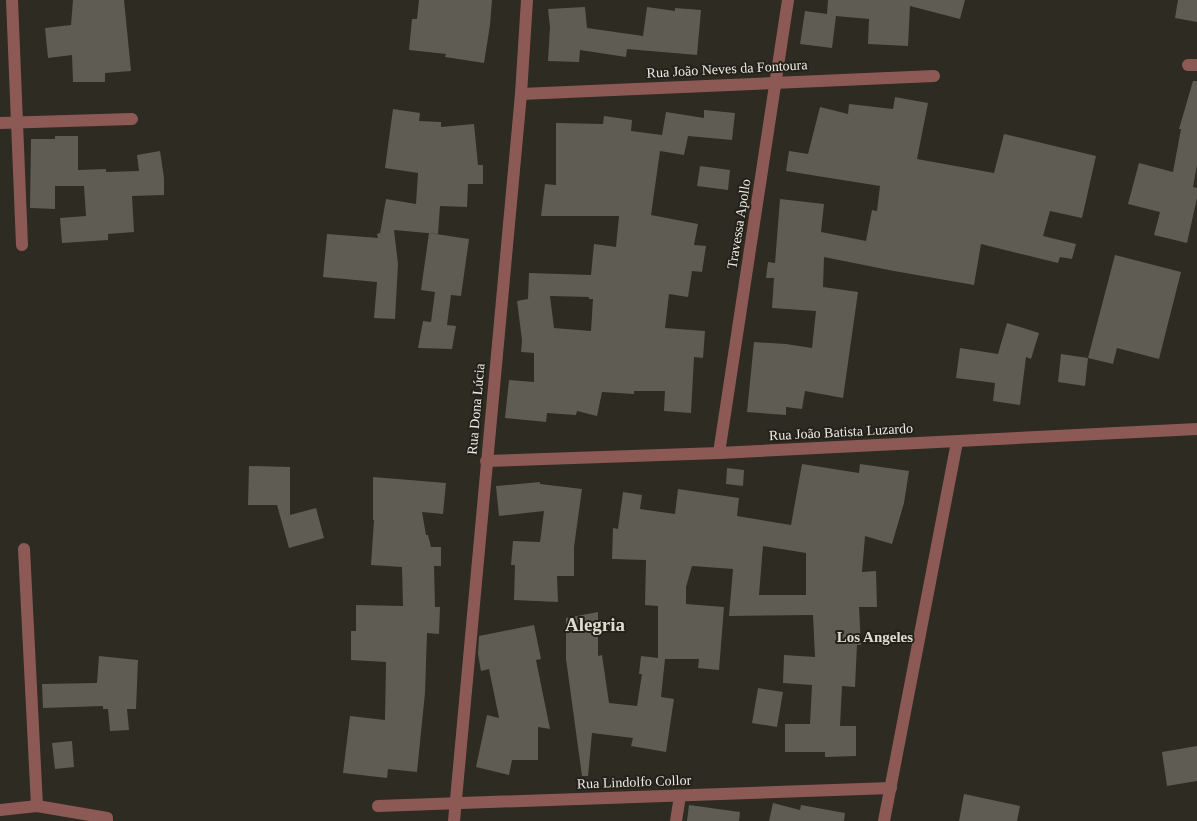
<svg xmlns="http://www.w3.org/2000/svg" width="1197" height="821" viewBox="0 0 1197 821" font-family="Georgia,serif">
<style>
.building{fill:#5f5d53;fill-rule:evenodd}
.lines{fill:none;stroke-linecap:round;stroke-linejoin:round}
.minor{stroke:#8d5955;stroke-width:12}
.labels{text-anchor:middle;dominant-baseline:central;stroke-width:4;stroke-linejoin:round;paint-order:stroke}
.street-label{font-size:14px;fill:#ecebe5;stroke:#242119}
.neighbourhood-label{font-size:15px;font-weight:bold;fill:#dedbcf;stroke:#242119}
.district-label{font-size:19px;font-weight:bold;fill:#dedbcf;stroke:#242119}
</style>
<rect width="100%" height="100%" fill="#2d2b22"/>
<!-- building -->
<g class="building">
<path d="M73 0H124L131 71 105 73V82H73L72 55 48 58 45 28 71 25Z"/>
<path d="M419 0H492L490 25 484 63 445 57 446 54 409 50 412 19H417Z"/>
<path d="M828 0H965L960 19 910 6 908 46 868 44 869 19 836 16 832 48 800 44 805 11 827 14Z"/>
<path d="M1178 0H1197V22L1175 18Z"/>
<path d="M585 7 587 28 643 36 647 7 675 11V8L701 10 697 55 627 49 626 57 580 50 579 62 548 61 550 27 548 9Z"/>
<path d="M1193 81H1197V165L1193 187 1197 188V198L1187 243 1154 235 1160 212 1128 204 1139 163 1173 172 1181 129H1179Z"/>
<path d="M895 97 928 103 917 159 994 173 1004 134 1096 156 1082 218 1050 211 1043 236 1076 244 1072 259 1060 257 1058 263 981 244 974 285 894 271 824 257 823 287 858 292 843 398 805 391 802 409 786 407V415L747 412 754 342 786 344 812 348 816 311 772 308 774 278H766L768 262 775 263 780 199 824 204 821 232 866 241 872 210 877 211 880 186 786 171 789 151 808 154 820 107 848 114 849 104 893 109Z"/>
<path d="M393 109 420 113 419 121 441 122V127L474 124 478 165H483V184H468L467 207 440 206 438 234 394 230 398 264 395 319 374 318 377 282 323 277 327 234 378 238 377 234 380 233 386 199 416 204 418 173 385 168Z"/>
<path d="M704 110 735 113 732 140 688 136 684 155 660 151 651 215 698 224 694 245 706 246 702 272 692 271 688 297 669 294 665 328 705 331 703 358 694 357 691 413 664 411 665 391H634V394L602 392 597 416 577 411 576 415 547 413 546 422 505 418 509 380 534 382V353L521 352 522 340 517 301 528 299 529 273 591 275 594 244 616 247 619 216H541L545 184 556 185V123L603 124 604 116 632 120 631 131 662 135 666 112 704 118ZM550 296 589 297V299H593L591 331 554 328Z"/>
<path d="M55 136H78V170L106 169V172L139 171 137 155 160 151 164 178V195L132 196 134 232 108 234V240L62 243 60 218 86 216 84 186H55V209L30 208 31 139H55Z"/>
<path d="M700 166 730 170 728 190 697 186Z"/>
<path d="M429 233 469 239 461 296 451 295 447 325 456 326 452 349 418 348 423 321 431 322 435 292 421 290Z"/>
<path d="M1115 255 1181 272 1159 359 1117 348 1113 364 1088 358Z"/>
<path d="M1007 323 1039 333 1031 359 1026 357 1020 405 993 401 995 383 956 378 960 348 998 354Z"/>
<path d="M1061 354 1088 358 1085 386 1058 382Z"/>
<path d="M802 464 859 473 860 464 909 471 904 503 892 544 865 536 862 572 876 571 877 607H859L861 645H857L855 687 842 686 840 726H856V756L825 757V752H785V724H810L812 685 783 683 784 655 815 657 813 615 729 616 733 569 692 566 686 587V604L724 607 719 670 698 668 699 659H665L661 697 674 699 666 752 631 746 633 738 592 733 588 776H582L566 659V618L598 612V656L602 655 609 703 637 706 642 674H639L641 656 658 658V606L645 605 646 560 612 559 613 528 618 529 623 492 642 495 640 509 675 514 678 489 739 498 737 516 791 525ZM763 546 806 553V595H759Z"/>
<path d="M249 466 290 467V515L316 508 324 538 289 548 277 505H248Z"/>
<path d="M727 468 744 470 743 486 726 484Z"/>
<path d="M373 477 446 483 443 514 422 512 426 535H428L431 547H441V566H434L435 607H440L439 634 427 633 425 693 417 772 388 769 387 778 343 773 350 716 385 720 386 662 351 660V631H356V605L403 606 402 567 371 565 374 520H373Z"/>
<path d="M540 482V484L582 489 574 547V576H557L558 602 514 600 515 565H511L513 541 540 542 544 511 499 516 496 486Z"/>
<path d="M534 625 541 659 536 660 550 729 538 727V760H512L509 775 476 767 487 715 499 718 489 669 481 671 478 654 479 636Z"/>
<path d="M99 656 138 660 136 709H127L129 730 110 731 108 709H103V706L43 708 42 684 97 683Z"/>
<path d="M758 688 783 692 777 727 752 723Z"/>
<path d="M72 741 74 767 55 769 52 743Z"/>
<path d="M1197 746V781L1167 786 1162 752Z"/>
<path d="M964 794 1020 806 1017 821H959Z"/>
<path d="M773 803 800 810 801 805 845 813 844 821H769Z"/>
<path d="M689 805 740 812 739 821H687Z"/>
</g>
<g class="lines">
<!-- minor -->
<g class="minor">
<path d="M12 0 22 245"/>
<path d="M1188 65H1197"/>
<path d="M521 94 934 76"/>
<path d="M0 123 132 119"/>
<path d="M719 453 788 0"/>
<path d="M486 461 719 453 1197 429"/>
<path d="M24 549 37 806"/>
<path d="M378 806 891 788"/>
<path d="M0 810 37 806 107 818V821"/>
<path d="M454 821 521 94 527 0"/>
<path d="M676 821 680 796"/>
<path d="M884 821 957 442"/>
</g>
</g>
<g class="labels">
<!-- street labels -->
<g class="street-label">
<text transform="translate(727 69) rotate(-3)">Rua João Neves da Fontoura</text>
<text transform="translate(739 224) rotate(-81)">Travessa Apollo</text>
<text transform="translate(476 409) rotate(-85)">Rua Dona Lúcia</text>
<text transform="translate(841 432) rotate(-3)">Rua João Batista Luzardo</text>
<text transform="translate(634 782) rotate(-2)">Rua Lindolfo Collor</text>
</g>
<!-- neighbourhood labels -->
<g class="neighbourhood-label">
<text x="875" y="637">Los Angeles</text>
</g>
<!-- district labels -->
<g class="district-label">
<text x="595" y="624">Alegria</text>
</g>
</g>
</svg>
